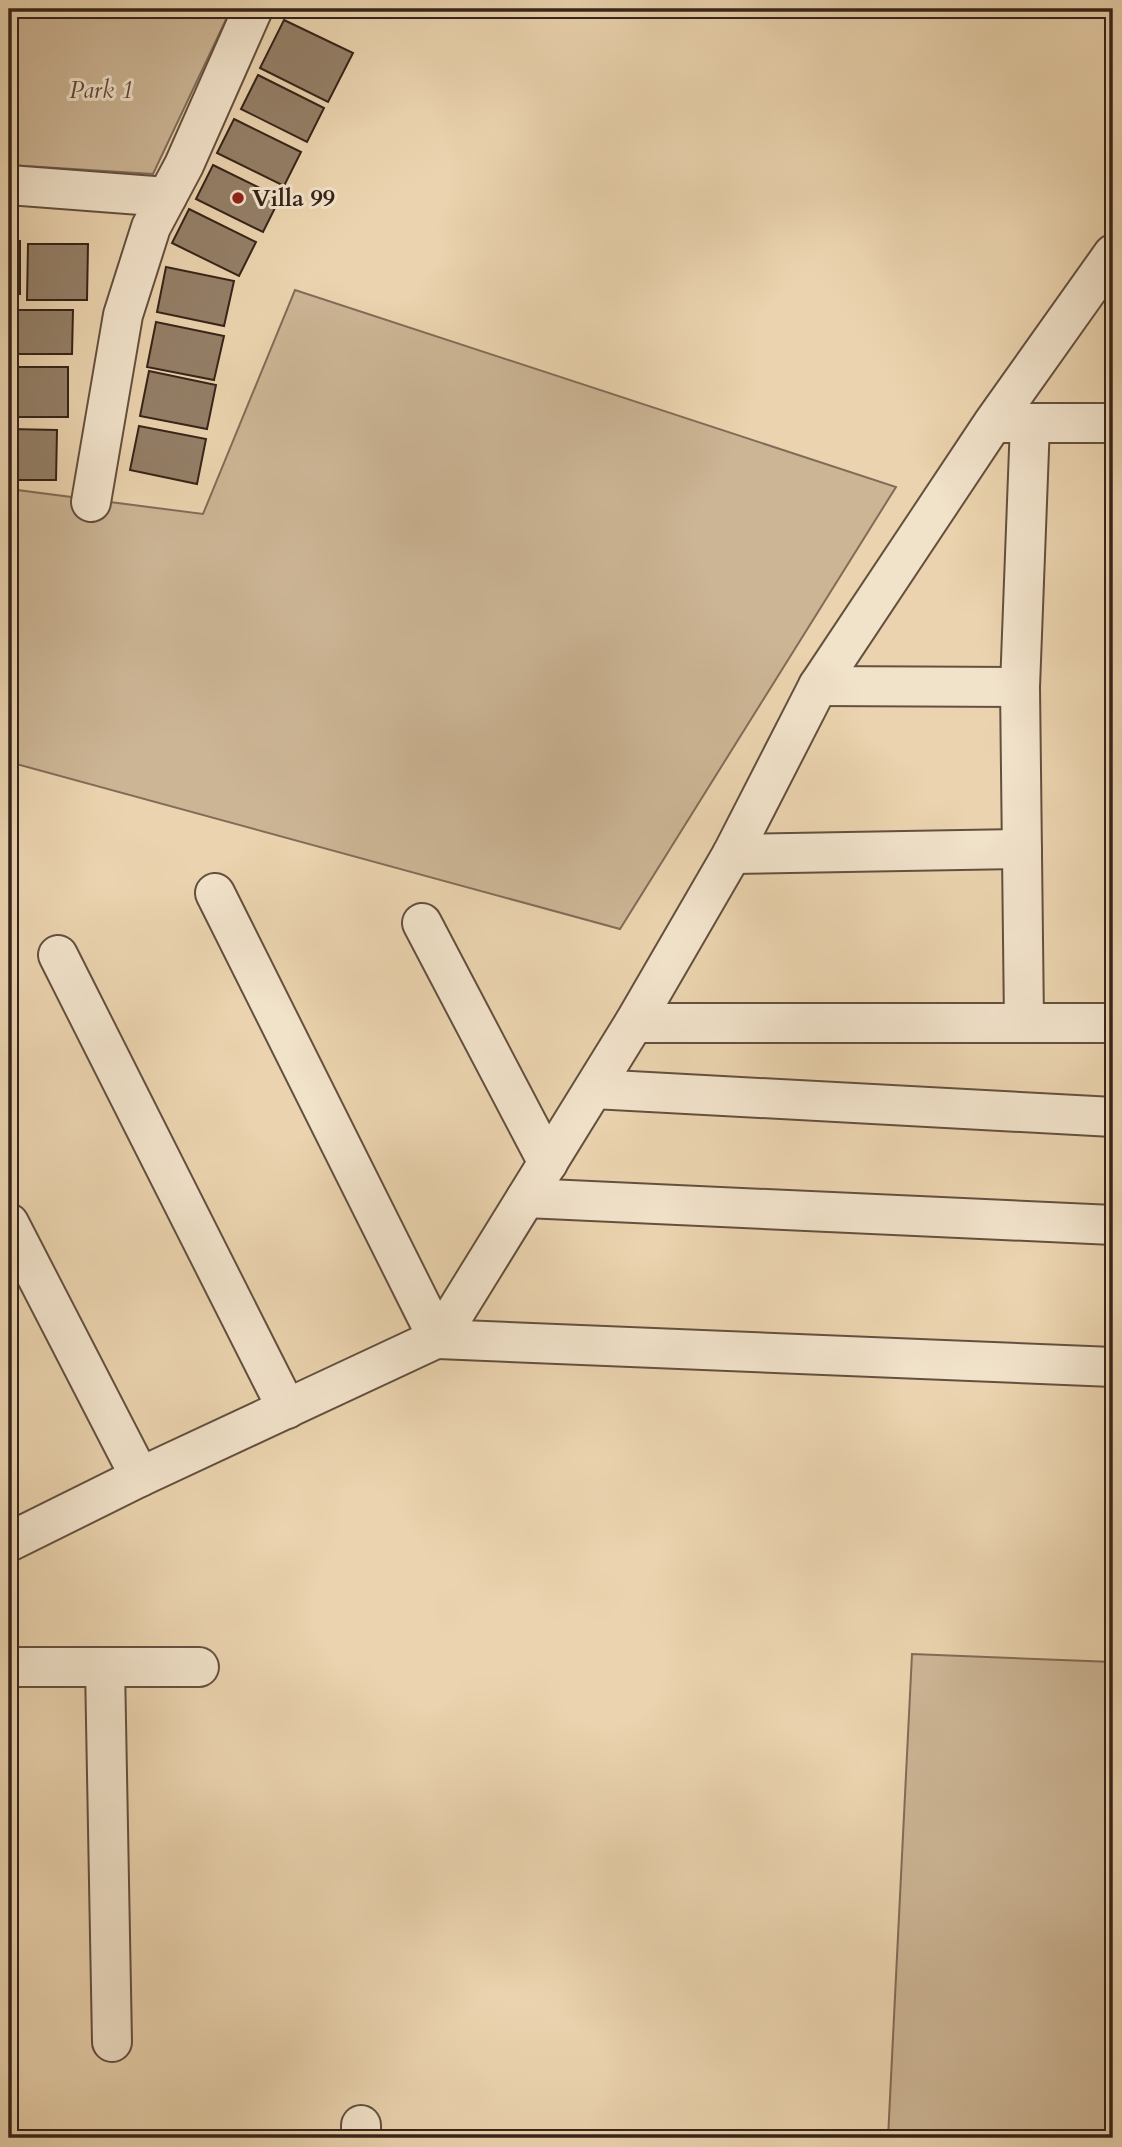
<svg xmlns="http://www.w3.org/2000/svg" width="1122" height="2147" viewBox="0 0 1122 2147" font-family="Cardo,serif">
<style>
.green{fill:#ccb595;stroke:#826c58;stroke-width:2}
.building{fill:#947f67;stroke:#37241a;stroke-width:2}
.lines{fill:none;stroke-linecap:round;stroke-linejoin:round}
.minor-casing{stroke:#64503f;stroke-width:42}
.minor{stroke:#f1e2ca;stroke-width:38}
.poi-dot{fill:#8f2418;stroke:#f1e2ca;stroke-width:2.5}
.labels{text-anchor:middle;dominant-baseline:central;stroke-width:6;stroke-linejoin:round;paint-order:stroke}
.park-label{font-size:24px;font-style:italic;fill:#5c4839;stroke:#f1e2ca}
.poi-label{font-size:24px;font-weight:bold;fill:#37241a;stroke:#f1e2ca;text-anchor:start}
</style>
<rect width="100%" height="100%" fill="#ead3ae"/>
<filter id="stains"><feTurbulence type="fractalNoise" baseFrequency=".00286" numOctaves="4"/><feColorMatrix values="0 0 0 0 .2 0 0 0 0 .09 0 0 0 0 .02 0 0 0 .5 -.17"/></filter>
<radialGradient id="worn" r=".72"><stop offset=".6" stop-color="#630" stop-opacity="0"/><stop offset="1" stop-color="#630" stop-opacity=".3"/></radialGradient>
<!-- green -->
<g class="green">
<path d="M9 9H231L153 174 9 165Z"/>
<path d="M295 290 896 487 620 929 9 762V489L203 514Z"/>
<path d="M912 1654 1113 1662V2138H888Z"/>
</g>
<!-- building -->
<g class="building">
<path d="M284 20 353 53 328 102 260 68Z"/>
<path d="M258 75 324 108 307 142 241 109Z"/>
<path d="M234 119 301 152 284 186 217 153Z"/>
<path d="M213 165 280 198 263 232 196 199Z"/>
<path d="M189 209 256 242 239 276 172 243Z"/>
<rect x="9" y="241" width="11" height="53"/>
<path d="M28 244H88L87 300H27Z"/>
<path d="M166 267 234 281 224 326 157 312Z"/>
<path d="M9 310H73L72 354H9Z"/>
<path d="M156 322 224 336 214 380 147 367Z"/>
<rect x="9" y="367" width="59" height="50"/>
<path d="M149 371 216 385 207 429 140 416Z"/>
<path d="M139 426 206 439 197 484 130 470Z"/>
<path d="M9 429 57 430 56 480H9Z"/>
</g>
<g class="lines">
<!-- minor casing -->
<g class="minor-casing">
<g id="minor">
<path d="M9 185 167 197"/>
<path d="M1003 423H1113"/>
<path d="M91 502 123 315 151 227 184 165 253 9"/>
<path d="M818 686 1020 687"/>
<path d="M732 854 1022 849"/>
<path d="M215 893 438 1339 1113 1367"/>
<path d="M422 923 548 1163"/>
<path d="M58 955 287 1409"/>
<path d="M1024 1022 1020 687 1030 423"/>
<path d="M634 1023H1113"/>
<path d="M594 1089 1113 1117"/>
<path d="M526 1198 1113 1225"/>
<path d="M9 1223 140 1477"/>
<path d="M9 1542 140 1477 440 1337 634 1023 732 854 818 686 993 423 1113 254"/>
<path d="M9 1667H199"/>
<path d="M105 1667 112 2042"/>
<path d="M361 2125V2138"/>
</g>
</g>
<!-- minor -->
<use href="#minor" class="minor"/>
</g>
<!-- markers -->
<circle class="poi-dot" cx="238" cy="198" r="7"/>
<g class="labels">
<!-- park labels -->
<g class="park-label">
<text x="101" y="90">Park 1</text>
</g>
<!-- poi labels -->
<g class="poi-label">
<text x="252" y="198">Villa 99</text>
</g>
</g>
<!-- margin -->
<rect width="1122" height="2147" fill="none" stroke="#ead3ae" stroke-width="35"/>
<rect x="10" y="10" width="1101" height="2126" fill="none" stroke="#37241a" stroke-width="3.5"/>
<rect x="18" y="18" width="1087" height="2112" fill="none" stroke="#37241a" stroke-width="2"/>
<rect width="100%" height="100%" filter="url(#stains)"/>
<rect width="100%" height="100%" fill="url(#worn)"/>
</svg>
